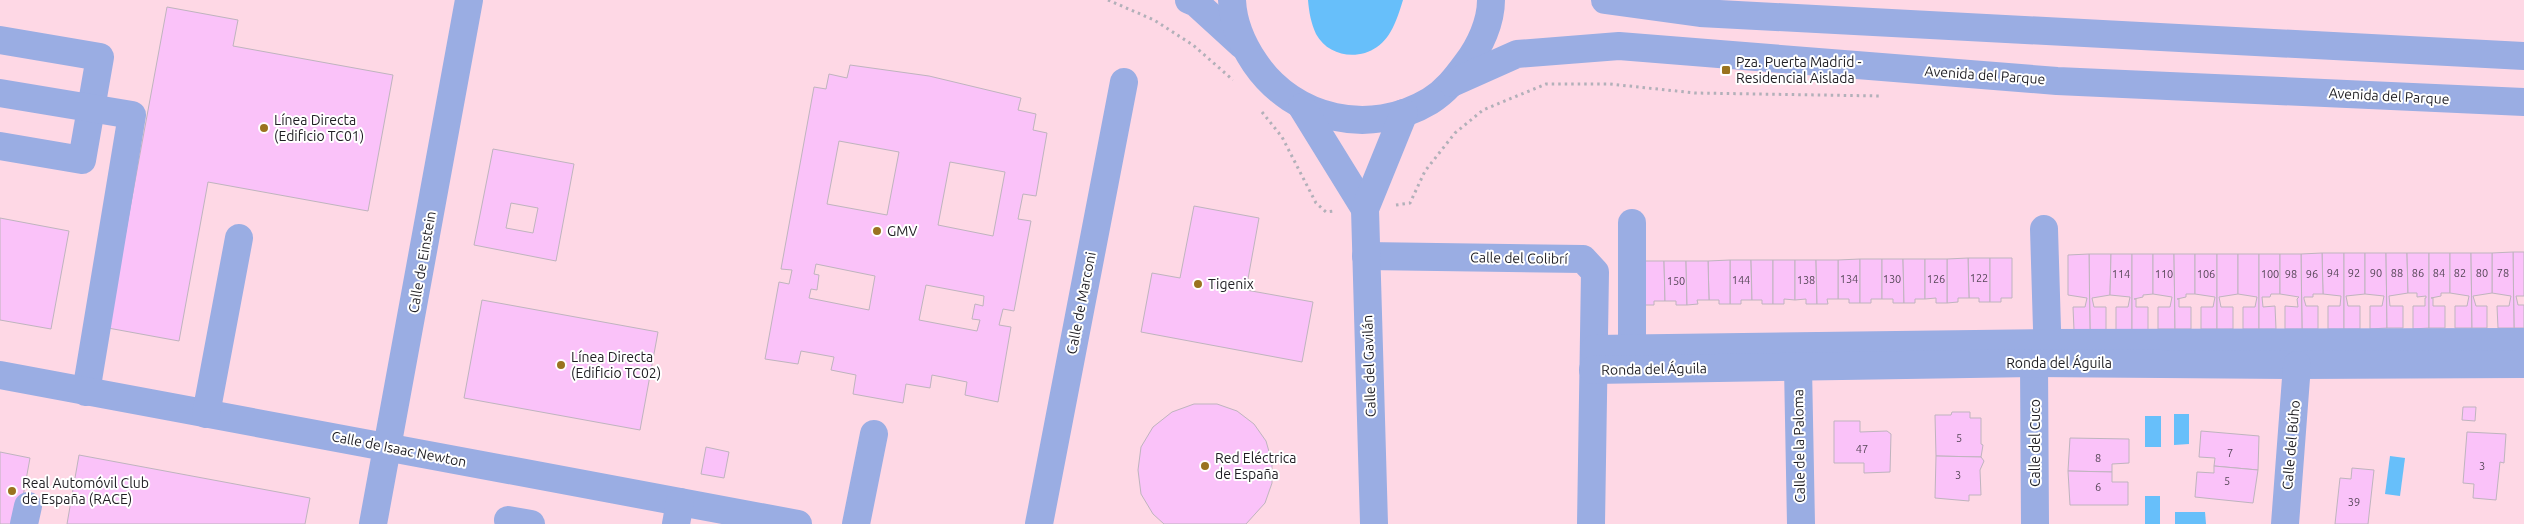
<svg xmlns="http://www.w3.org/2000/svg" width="2524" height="524" viewBox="0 0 2524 524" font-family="Ubuntu,sans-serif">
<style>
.green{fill:#fed8e5}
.water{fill:#67bffa}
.building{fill:#fac2f9;stroke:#bfb4be;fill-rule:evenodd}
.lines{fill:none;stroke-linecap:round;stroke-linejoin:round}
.path{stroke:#b2b0b9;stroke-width:3;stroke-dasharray:2.5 4;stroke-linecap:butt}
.minor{stroke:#9aade3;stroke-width:28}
.poi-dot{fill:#9a731f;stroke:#fff;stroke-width:2}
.labels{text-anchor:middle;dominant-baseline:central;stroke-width:4;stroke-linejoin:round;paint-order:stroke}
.number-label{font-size:11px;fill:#564758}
.poi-label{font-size:14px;fill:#1f1e23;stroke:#fff;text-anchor:start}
.street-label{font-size:14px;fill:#1f1e23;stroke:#fff}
</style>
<rect width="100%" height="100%" fill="#f5f2fd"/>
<!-- green -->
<rect class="green" x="0" y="0" width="2524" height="524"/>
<!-- water -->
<g class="water">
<path d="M1308 0H1403C1398 16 1392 37 1377 47 1357 61 1328 56 1316 34 1311 23 1309 12 1308 0Z"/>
<path d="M2174 414H2189V444L2174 445Z"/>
<rect x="2145" y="416" width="16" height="31"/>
<path d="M2390 456 2405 458 2400 496 2385 494Z"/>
<rect x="2145" y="496" width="15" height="28"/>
<path d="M2175 512H2205L2206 524H2175Z"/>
</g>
<!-- building -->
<g class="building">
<path d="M167 7 238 20 233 46 393 75 368 211 208 182 179 341 108 328Z"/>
<path d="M850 65 929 76 1021 98 1018 110 1036 114 1033 130 1047 133 1036 196 1023 194 1018 219 1031 221 1014 311 1003 309 999 325 1011 327 998 402 965 395 967 382 932 375 930 388 906 384 903 403 853 394 856 375 831 370 834 357 801 351 798 364 765 359 779 282 789 284 792 270 781 269 814 87 826 89 829 74 847 78ZM839 141 899 152 887 215 827 204ZM950 162 1005 172 993 236 938 225ZM816 264 875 276 869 310 809 298 811 289 817 290 819 275 814 274ZM926 285 984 296 983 306 975 304 972 319 980 320 977 331 919 320Z"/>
<path d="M493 149 574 164 556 261 474 245ZM511 203 538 208 533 233 506 228Z"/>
<path d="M1194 206 1259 218 1246 290 1313 302 1302 362 1141 332 1152 273 1180 278Z"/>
<path d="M0 218 69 231 51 329 0 320Z"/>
<path d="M2513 252H2524V296H2516L2518 305H2524V328H2514Z"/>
<path d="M2513 252 2514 328H2498L2497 306H2509L2511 296 2492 293V253Z"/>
<path d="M2322 253H2344V329H2328V306H2340L2341 296 2323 294Z"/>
<path d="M2322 253 2323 294H2313V297H2304V299L2306 306H2318V329H2302L2301 254Z"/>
<path d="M2344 253H2365V294L2346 296 2348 306H2360V329H2344Z"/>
<path d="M2365 253H2386L2387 328 2370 329V306H2382L2384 296 2365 294Z"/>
<path d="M2386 253H2407L2408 293 2389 296 2390 306H2403V328H2387Z"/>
<path d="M2407 253H2429V328L2413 329V306H2425V298H2426V296L2417 297V293H2408Z"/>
<path d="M2429 253H2450V293H2441V296L2431 298H2433V306H2445V328H2429Z"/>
<path d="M2450 253H2471L2472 328H2455V306H2467L2469 296 2450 293Z"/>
<path d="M2471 253H2492V293L2473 296 2476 306H2487V328H2472Z"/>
<path d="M2089 254H2111L2110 295 2092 298 2094 307H2106V330H2090Z"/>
<path d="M2089 254 2090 330H2074L2073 307H2085L2087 298 2068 295V255Z"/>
<path d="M2111 254H2132V330H2116V307H2128L2130 297 2110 295Z"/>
<path d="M2132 254H2153V294L2143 295V297L2134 299H2136V307H2148V330H2132Z"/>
<path d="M2153 254H2174L2175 329H2158V307H2170L2172 297 2153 294Z"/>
<path d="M2174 254H2195V294H2186V297L2177 299H2179V307H2191V329H2175Z"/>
<path d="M2195 254H2217V329H2201V307H2213L2215 297 2195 294Z"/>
<path d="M2217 254H2238V294L2219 297 2221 307H2233V329H2217Z"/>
<path d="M2238 254H2259V329H2243V307H2255L2257 297 2238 294Z"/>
<path d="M2259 254H2280V294H2271L2270 297H2262L2263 307 2275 306 2276 329H2259Z"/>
<path d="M2280 254H2301L2302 329H2285V306L2298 307 2297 299 2299 297 2280 294Z"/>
<path d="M1968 258H1990V302H1979V298H1969Z"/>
<path d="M1968 258 1969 298H1958V302L1947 303V259Z"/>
<path d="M1990 258H2012V298H2001V302H1990Z"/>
<path d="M1860 259V303H1849V299H1838V260Z"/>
<path d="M1860 259H1882V299H1871V303H1860Z"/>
<path d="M1882 259H1903L1904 303H1893V299H1882Z"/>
<path d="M1903 259H1925V299H1915V303H1904Z"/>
<path d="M1925 259H1947V303H1936V298L1925 299Z"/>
<path d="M1730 260H1751L1752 300H1741V304H1730Z"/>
<path d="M1730 260V304H1719V300H1709L1708 261Z"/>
<path d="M1751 260H1773V304H1762V300H1752Z"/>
<path d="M1773 260H1795V300L1784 299V304H1773Z"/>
<path d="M1795 260H1816L1817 304H1806V299L1795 300Z"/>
<path d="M1816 260H1838V299H1827L1828 304H1817Z"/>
<path d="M1643 261H1664L1665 301H1654V305H1643Z"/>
<path d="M1664 261H1686L1687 305H1676V301H1665Z"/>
<path d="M1686 261H1708L1709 300H1697L1698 304 1687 305Z"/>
<path d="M482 300 658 332 640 430 464 398Z"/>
<path d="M1194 404H1217L1237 411 1254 424 1266 441 1272 462V483L1265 503 1246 524H1164L1153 514 1141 494 1138 470 1141 447 1153 427 1172 412Z"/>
<path d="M2463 407H2476L2475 421 2462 420Z"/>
<path d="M1952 412H1970V418H1981V444L1983 445 1981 457 1936 456 1935 415H1951Z"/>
<path d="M1834 421H1860V432L1887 431 1891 434 1890 472 1864 473V463H1834Z"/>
<path d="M2201 431 2259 436 2258 470 2214 466 2215 458 2199 457Z"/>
<path d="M2467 432 2506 434 2504 463 2500 462 2496 500 2473 498 2474 484 2463 483Z"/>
<path d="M2070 438 2129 439V463L2112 464V472L2068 471Z"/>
<path d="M706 447 729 452 724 478 701 474Z"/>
<path d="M0 452 30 458 18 524H0Z"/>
<path d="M79 455 310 498 305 524H67Z"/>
<path d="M1936 456 1981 457 1984 461 1980 470 1981 495H1969V501L1935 498Z"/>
<path d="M2214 466 2258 470 2253 503 2195 497 2197 472 2214 473Z"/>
<path d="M2352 468 2374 470 2368 524H2335L2340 478 2351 479Z"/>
<path d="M2068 471 2112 472V482H2128V505H2070Z"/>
</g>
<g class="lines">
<!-- path -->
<g class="path">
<path d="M1108 0 1154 20 1193 45 1233 80"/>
<path d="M1262 112 1282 137 1316 203 1326 212 1335 211"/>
<path d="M1396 205 1410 203 1425 171 1455 133 1483 110 1546 84H1610L1695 93 1882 96"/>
</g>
<!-- minor -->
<g class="minor">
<path d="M1189 0 1196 3 1242 45"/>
<path d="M1232 0C1233 24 1242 44 1255 63 1294 120 1370 137 1430 101 1446 91 1456 78 1467 63 1480 46 1491 22 1491 0"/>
<path d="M1605 0 1700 13 2524 56"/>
<path d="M0 40 100 57 82 160 0 146"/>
<path d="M1452 83 1517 54 1619 46 2057 81 2524 102"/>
<path d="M0 93 132 115 86 392"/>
<path d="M1302 107 1365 209"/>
<path d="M2044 229 2048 362"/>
<path d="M1366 256 1583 259 1595 272 1591 524"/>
<path d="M1632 348V223"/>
<path d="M1594 349 2047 343 2524 342"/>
<path d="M2034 363 2035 524"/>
<path d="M1798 367 1801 524"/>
<path d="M1593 370 2034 363 2297 365 2524 364"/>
<path d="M0 375 798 524"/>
<path d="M206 414 239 238"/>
<path d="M508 520 531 524"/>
<path d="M24 524 28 506"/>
<path d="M373 524 469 0"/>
<path d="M676 524 680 502"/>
<path d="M856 524 874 434"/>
<path d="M1039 524 1124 82"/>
<path d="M1374 524 1365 209 1404 113"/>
<path d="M2285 524 2297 365"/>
</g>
</g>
<!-- markers -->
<g class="poi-dot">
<rect x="1721" y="65" width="10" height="10" rx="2.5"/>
<circle cx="264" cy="128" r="5"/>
<circle cx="877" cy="231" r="5"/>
<circle cx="1198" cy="284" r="5"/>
<circle cx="561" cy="365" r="5"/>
<circle cx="1205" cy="466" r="5"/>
<circle cx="12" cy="491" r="5"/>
</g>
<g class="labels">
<!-- number labels -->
<g class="number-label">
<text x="2333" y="273">94</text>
<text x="2354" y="273">92</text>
<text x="2376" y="273">90</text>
<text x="2397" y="273">88</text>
<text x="2418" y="273">86</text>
<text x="2439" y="273">84</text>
<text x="2460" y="273">82</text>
<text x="2482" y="273">80</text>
<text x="2503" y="273">78</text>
<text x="2121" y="274">114</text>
<text x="2164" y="274">110</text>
<text x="2206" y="274">106</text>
<text x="2270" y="274">100</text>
<text x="2291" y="274">98</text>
<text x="2312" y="274">96</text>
<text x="1979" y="278">122</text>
<text x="1849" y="279">134</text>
<text x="1892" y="279">130</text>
<text x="1936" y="279">126</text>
<text x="1741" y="280">144</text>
<text x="1806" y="280">138</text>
<text x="1676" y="281">150</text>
<text x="1959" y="438">5</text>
<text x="1862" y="449">47</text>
<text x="2230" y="453">7</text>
<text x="2098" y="458">8</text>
<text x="2482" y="466">3</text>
<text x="1958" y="475">3</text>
<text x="2227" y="481">5</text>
<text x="2098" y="487">6</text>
<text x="2354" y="502">39</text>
</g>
<!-- poi labels -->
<g class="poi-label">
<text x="1736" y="62">Pza. Puerta Madrid -<tspan x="1736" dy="16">Residencial Aislada</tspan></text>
<text x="274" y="120">Línea Directa<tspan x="274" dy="16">(Edificio TC01)</tspan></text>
<text x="887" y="231">GMV</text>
<text x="1208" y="284">Tigenix</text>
<text x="571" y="357">Línea Directa<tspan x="571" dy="16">(Edificio TC02)</tspan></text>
<text x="1215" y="458">Red Eléctrica<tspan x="1215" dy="16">de España</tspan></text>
<text x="22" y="483">Real Automóvil Club<tspan x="22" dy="16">de España (RACE)</tspan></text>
</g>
<!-- street labels -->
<g class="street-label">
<text transform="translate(1985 75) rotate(4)">Avenida del Parque</text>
<text transform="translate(2389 96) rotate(3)">Avenida del Parque</text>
<text transform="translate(1519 258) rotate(1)">Calle del Colibrí</text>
<text transform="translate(422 262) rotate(-80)">Calle de Einstein</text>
<text transform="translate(1081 303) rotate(-79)">Calle de Marconi</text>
<text x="2059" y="363">Ronda del Águila</text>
<text transform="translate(1369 366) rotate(-92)">Calle del Gavilán</text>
<text transform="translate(1654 369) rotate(-1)">Ronda del Águila</text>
<text transform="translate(2035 443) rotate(-90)">Calle del Cuco</text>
<text transform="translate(2291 445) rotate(-85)">Calle del Búho</text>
<text transform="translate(1799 446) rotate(-91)">Calle de la Paloma</text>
<text transform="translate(399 449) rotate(11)">Calle de Isaac Newton</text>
</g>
</g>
</svg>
